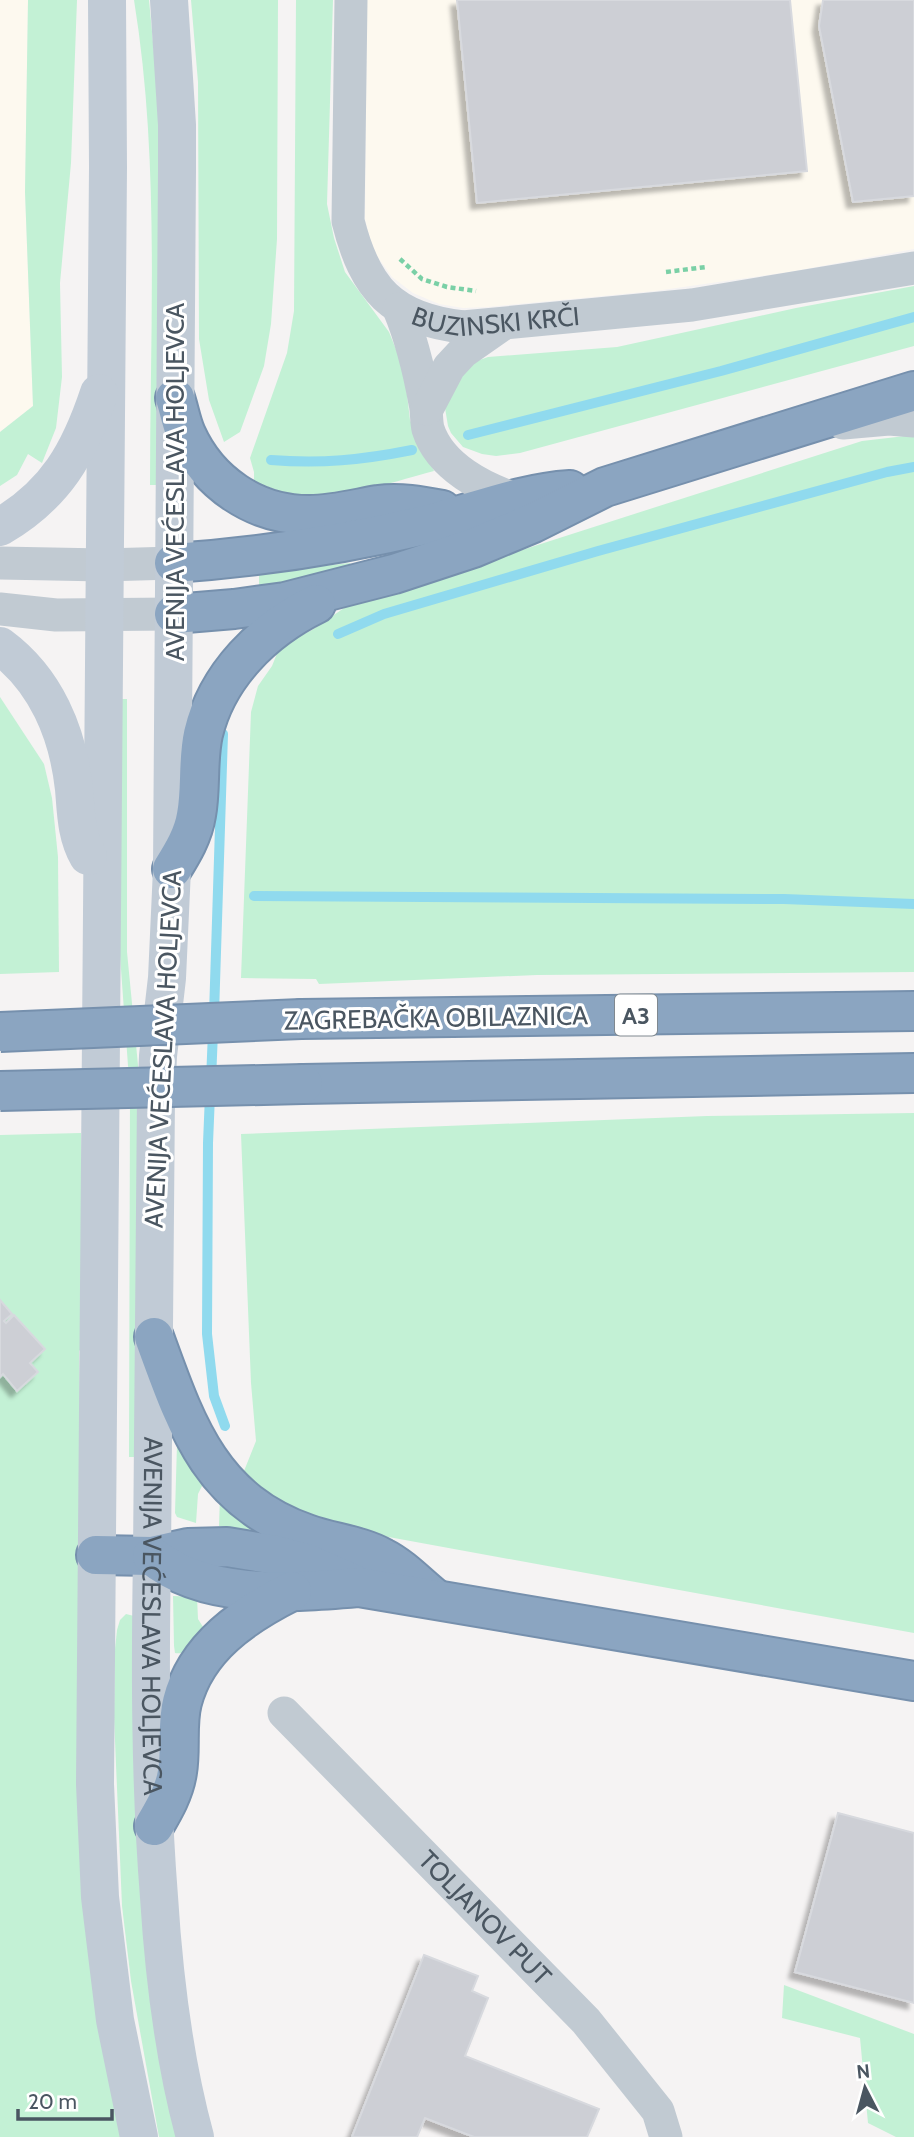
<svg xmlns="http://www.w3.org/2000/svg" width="914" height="2137" viewBox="0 0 914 2137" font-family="Cabin,sans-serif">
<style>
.commercial{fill:#fdf9ef}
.green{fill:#c3f1d5}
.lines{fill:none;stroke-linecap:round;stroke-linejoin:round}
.stream{stroke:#90daee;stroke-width:10}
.building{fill:#cdcfd5;stroke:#d7d9de;stroke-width:2;filter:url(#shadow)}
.highway-casing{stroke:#7690ad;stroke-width:42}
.path{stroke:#7ad0a6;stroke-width:4.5;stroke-dasharray:5 3.5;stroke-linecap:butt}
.street{stroke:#c1cad2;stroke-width:33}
.secondary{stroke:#c1cbd6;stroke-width:38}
.highway{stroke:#8ba5c1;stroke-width:38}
.highway-bridge-casing{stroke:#7690ad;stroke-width:42;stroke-linecap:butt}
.highway-bridge{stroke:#8ba5c1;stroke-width:38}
.labels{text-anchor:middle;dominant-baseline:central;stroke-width:6;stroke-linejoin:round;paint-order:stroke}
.shield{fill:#fff;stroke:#808990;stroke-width:2}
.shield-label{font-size:24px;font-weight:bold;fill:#4a5661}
.street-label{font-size:26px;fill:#4a5661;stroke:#fff}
</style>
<defs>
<filter id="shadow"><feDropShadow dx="-6" dy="6" stdDeviation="2" flood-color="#0004"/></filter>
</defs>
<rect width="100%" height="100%" fill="#f5f3f3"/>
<!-- commercial -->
<g class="commercial">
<path d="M0 0H28L25 192 33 406 0 432Z"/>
<path d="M367 0H914V249L789 272 655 291 487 307 463 308 439 304 413 293 392 277 377 256 370 239 365 219Z"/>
</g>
<!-- green -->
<g class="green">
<path d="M28 0H77L71 163 60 283 62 377 56 428 42 463 28 454 17 475 0 486V432L33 406 25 192Z"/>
<path d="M134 0H149L157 84 160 137 158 485H150C150 324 160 159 134 0Z"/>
<path d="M191 0H278L277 239 271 324 264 366 240 432 224 442 209 400 199 339 198 82Z"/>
<path d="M296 0H333L327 204 334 238 345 272 389 332 404 369 410 420 434 471C396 481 345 499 306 496 288 495 271 488 254 482V472L250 458 287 353 294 311Z"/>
<path d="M914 286V346L520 453 496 456 482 454 463 447 451 433 448 426 445 408 449 391 474 362 488 357 617 347 796 308Z"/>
<path d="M914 435V972L537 975 319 984 316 979 241 978 251 712 258 686 272 666 280 646 312 630 347 606 862 441Z"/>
<path d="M350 563 353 570 259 587V573Z"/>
<path d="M0 697 44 764 52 798 58 857 59 972 0 974Z"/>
<path d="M119 699H127V952L138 1065V1457H129L130 1093 119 942Z"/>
<path d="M914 1113V1633L323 1525 282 1503 242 1476 256 1441 251 1383 241 1134 707 1116Z"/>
<path d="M81 1133 83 1347 79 1351 80 1421 124 2137H0V1135Z"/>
<path d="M179 1441 206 1478 198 1494 196 1523 177 1517 175 1513 177 1444Z"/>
<path d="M220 1496 251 1525 250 1531 246 1533 219 1526Z"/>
<path d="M173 1596 197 1597 198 1619 205 1630C197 1639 188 1656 175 1653L174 1646Z"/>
<path d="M126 1614 134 1616 181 2137H159L131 1981 122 1906 114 1717 115 1649 117 1630 120 1620Z"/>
<path d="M784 1985 914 2034V2137H896L868 2123 860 2038 782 2018Z"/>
</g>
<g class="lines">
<!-- stream -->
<g class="stream">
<path d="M468 435 721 371 914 317"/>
<path d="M271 460C321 464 362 460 412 450"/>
<path d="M338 634 384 614 598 551 887 472 914 467"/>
<path d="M254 896 784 899 914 904"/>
<path d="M214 1014 223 734"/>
<path d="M211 1080 213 1032"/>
<path d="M210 1095 208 1143 207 1334 214 1396 225 1426"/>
</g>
</g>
<!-- building -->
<g class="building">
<path d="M457 0H790L807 171 477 203Z"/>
<path d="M823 0H914V196L853 202 819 26Z"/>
<path d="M0 1300 12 1314 4 1321 6 1323 14 1315 45 1349 30 1363 38 1372 17 1391 3 1374 0 1377Z"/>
<path d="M838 1813 914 1833V2003L795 1972Z"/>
<path d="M424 1955 478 1976 472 1991 488 1998 465 2056 599 2109 587 2137H474L425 2118 417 2137H352Z"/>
</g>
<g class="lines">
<!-- highway casing -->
<g class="highway-casing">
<g id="highway">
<path d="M175 398C179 410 181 423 186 434 208 483 255 515 309 515 332 515 355 509 378 505 400 502 421 506 442 510"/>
<path d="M174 563C261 557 345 544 429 524 475 512 522 493 570 490"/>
<path d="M174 614 234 609 285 602 394 574 473 548 533 523 605 487 914 391"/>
<path d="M172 869C182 853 193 835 196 815 201 789 197 761 203 734 217 675 263 630 316 604"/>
<path d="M301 1019 914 1011"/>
<path d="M303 1084 914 1073"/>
<path d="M154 1337C186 1425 210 1500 307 1534 331 1543 360 1545 383 1558 401 1567 417 1584 433 1597"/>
<path d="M96 1555 152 1556 188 1548 227 1547 276 1555 306 1563 354 1584"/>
<path d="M152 1556C207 1601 293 1592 359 1587L914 1681"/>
<path d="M154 1826C164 1809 174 1792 177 1772 181 1749 176 1725 182 1702 196 1647 244 1615 292 1591"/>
</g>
</g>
<!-- path -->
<g class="path">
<path d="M400 259 422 279 447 287 476 291"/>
<path d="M666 272 706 267"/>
</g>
<!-- street -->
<g class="street">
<path id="s1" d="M351 0 348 221C365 289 392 319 463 327L692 305 914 268"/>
<path d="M399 309C412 340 419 370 425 403 427 411 426 421 428 429 440 467 484 489 519 500"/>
<path d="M427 409 449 367 463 352 503 324"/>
<path d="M843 423 889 419 914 421"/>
<path d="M0 563 104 565 174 563"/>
<path d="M0 609 56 615 174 614"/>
<path id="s2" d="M284 1713 586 2021 658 2111 666 2137"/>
</g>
<!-- secondary -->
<g class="secondary">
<path d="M107 0 108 167 95 1784 100 1897 115 2020 139 2137"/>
<path id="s3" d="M169 0 177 125V170L172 869 167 978 158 1056 156 1101C154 1252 154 1403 152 1555 150 1669 150 1783 159 1897 164 1977 174 2060 195 2137"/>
<path d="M0 527C56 494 79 453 99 393"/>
<path d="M0 646C46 680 68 733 74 789 76 813 76 835 88 856"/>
</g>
<!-- highway -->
<use href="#highway" class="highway"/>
<!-- highway-bridge casing -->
<g class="highway-bridge-casing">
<g id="highway-bridge">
<path d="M0 1032 301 1019"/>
<path d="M0 1091 303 1084"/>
</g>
</g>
<!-- highway-bridge -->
<use href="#highway-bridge" class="highway-bridge"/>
</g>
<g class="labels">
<!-- shield labels -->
<rect class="shield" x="615" y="994.5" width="42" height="41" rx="5"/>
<g class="shield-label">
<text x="636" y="1015">A3</text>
</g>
<!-- street labels -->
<g class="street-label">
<text stroke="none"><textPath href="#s1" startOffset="424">BUZINSKI KRČI</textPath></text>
<text transform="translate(175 482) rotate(-90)">AVENIJA VEĆESLAVA HOLJEVCA</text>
<text transform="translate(436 1018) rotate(-1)">ZAGREBAČKA OBILAZNICA</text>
<text transform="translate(163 1049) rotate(-87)">AVENIJA VEĆESLAVA HOLJEVCA</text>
<text stroke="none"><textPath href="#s3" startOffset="1617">AVENIJA VEĆESLAVA HOLJEVCA</textPath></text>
<text stroke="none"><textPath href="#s2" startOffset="287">TOLJANOV PUT</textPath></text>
</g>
</g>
<!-- north arrow -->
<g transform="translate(865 2088) rotate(354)" stroke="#ffffff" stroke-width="5" paint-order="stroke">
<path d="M0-5L12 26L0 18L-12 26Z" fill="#4a5661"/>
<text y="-10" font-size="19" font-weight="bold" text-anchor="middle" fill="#4a5661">N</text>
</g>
<!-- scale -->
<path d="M18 2109v10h94v-10" fill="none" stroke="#4a5661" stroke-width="3.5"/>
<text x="28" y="2109" font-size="21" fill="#4a5661" stroke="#ffffff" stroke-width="5" paint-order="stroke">20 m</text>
</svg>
